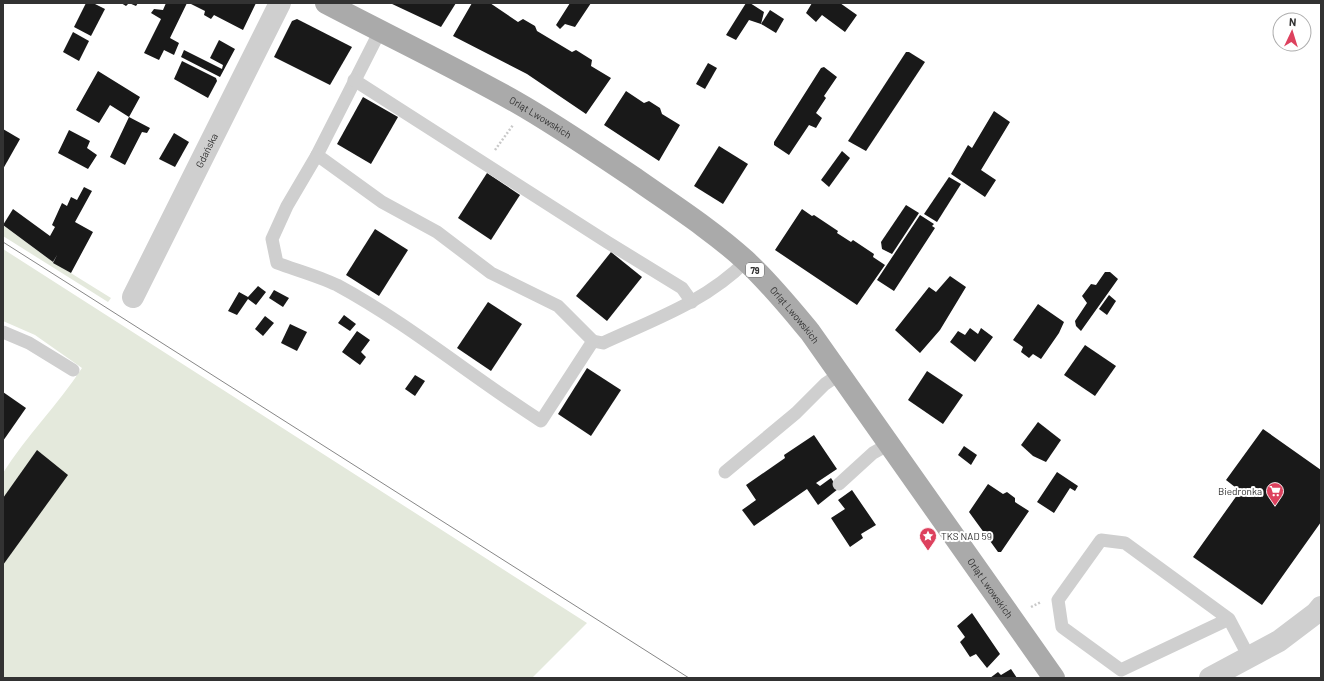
<svg xmlns="http://www.w3.org/2000/svg" width="1324" height="681" viewBox="0 0 1324 681" font-family="Barlow,sans-serif">
<style>
.green{fill:#e4e9dc}
.building{fill:#191919}
.lines{fill:none;stroke-linecap:round;stroke-linejoin:round}
.path{stroke:#c9c9c9;stroke-width:2.5;stroke-dasharray:2 2;stroke-linecap:butt}
.service{stroke:#cfcfcf;stroke-width:13}
.minor{stroke:#cfcfcf;stroke-width:22}
.primary{stroke:#aaa;stroke-width:22}
.tram{stroke:#878787;stroke-width:1}
.labels{text-anchor:middle;dominant-baseline:central;stroke-width:4;stroke-linejoin:round;paint-order:stroke}
.shield{fill:#fff;stroke:#707070;stroke-width:1}
.shield-label{font-size:9px;font-weight:bold;fill:#323232}
.street-label{font-size:10px;fill:#323232;stroke:#fff}
.poi-label{font-size:10px;fill:#323232;stroke:#fff;text-anchor:end}
</style>
<rect width="100%" height="100%" fill="#fff"/>
<!-- green -->
<g class="green">
<path d="M3 225 53 262 111 298 108 302 3 236Z"/>
<path d="M3 249 587 623 532 678H3V473C26 436 58 405 82 368L35 335 3 321Z"/>
</g>
<!-- building -->
<g class="building">
<path d="M86 3H93L105 9 91 36 74 27Z"/>
<path d="M121 3H138L136 6 129 3 126 6Z"/>
<path d="M166 3H187L170 38 179 43 174 55 164 50 159 60 144 53 161 19 151 13 154 9 163 10Z"/>
<path d="M189 3H256L243 30 214 15 211 19 204 15 205 11Z"/>
<path d="M390 3H456L441 27Z"/>
<path d="M472 3H490L518 22 523 19 535 26 537 31 572 52 576 50 592 60 591 66 611 78 586 114 527 74 453 36Z"/>
<path d="M570 3H591L575 27 565 24 560 29 556 25Z"/>
<path d="M746 3H750L764 12 761 24 749 20 736 40 726 35Z"/>
<path d="M812 3H840L857 15 845 32 822 15 816 22 806 13Z"/>
<path d="M770 10 784 19 776 33 761 24Z"/>
<path d="M297 19 352 47 330 85 274 57 292 21Z"/>
<path d="M73 32 89 41 79 61 63 52Z"/>
<path d="M219 40 235 49 220 77 181 57 184 50 222 69 223 65 210 58Z"/>
<path d="M906 52H909L925 62 866 151 848 141Z"/>
<path d="M182 61 216 78 217 81 208 98 174 79Z"/>
<path d="M708 63 717 68 705 89 696 84Z"/>
<path d="M824 67 837 77 824 96 826 98 816 113 822 118 816 128 809 125 789 155 774 145V142L821 68Z"/>
<path d="M98 71 140 97 129 117 110 105 99 123 76 110Z"/>
<path d="M626 91 644 103 649 101 660 108 662 114 680 125 659 161 604 125Z"/>
<path d="M363 97 398 117 371 164 337 144Z"/>
<path d="M994 111 1010 122 981 170 996 180 985 197 951 174 968 145 972 148Z"/>
<path d="M129 117 150 128 147 133 142 132 125 165 110 157Z"/>
<path d="M3 129 20 139 3 169Z"/>
<path d="M69 130 90 141 87 148 97 155 88 169 58 153Z"/>
<path d="M174 133 189 142 175 167 159 159Z"/>
<path d="M719 146 748 164 723 204 694 186Z"/>
<path d="M842 151 850 158 829 187 821 180Z"/>
<path d="M487 173 520 195 491 240 458 218Z"/>
<path d="M949 177 961 184 937 222 924 214Z"/>
<path d="M84 187 92 191 75 222 93 232 71 273 53 263 57 255 53 262 3 225 13 209 50 236 55 227 52 225 62 203 67 206 71 197 77 200Z"/>
<path d="M906 205 919 213 892 254 882 249 881 242Z"/>
<path d="M802 209 812 216 814 215 838 231 837 233 851 242 853 240 874 254 873 257 885 265 857 305 775 250Z"/>
<path d="M920 215 934 224 932 226 935 228 894 291 877 280Z"/>
<path d="M375 229 408 250 379 296 346 275Z"/>
<path d="M611 252 642 277 607 321 576 296Z"/>
<path d="M1105 272H1110L1118 279 1081 331 1076 326 1075 321 1087 303 1082 296 1091 284 1096 285Z"/>
<path d="M950 276 966 287 940 330 920 353 895 330 929 287 936 292Z"/>
<path d="M258 286 266 292 256 305 248 299 237 315 228 311 239 292 248 297Z"/>
<path d="M274 290 289 298 283 307 269 298Z"/>
<path d="M1109 295 1116 301 1107 315 1099 309Z"/>
<path d="M488 302 522 324 491 371 457 348Z"/>
<path d="M1038 304 1064 322 1059 333 1041 359 1033 354 1029 358 1021 352 1023 347 1013 340Z"/>
<path d="M344 315 356 324 350 331 338 323Z"/>
<path d="M265 316 274 323 263 336 255 329Z"/>
<path d="M290 324 307 332 297 351 281 343Z"/>
<path d="M970 328 978 334 981 328 993 337 975 362 950 342 958 331 965 335Z"/>
<path d="M357 331 370 340 361 352 366 357 360 365 342 352Z"/>
<path d="M1085 345 1116 366 1095 396 1064 375Z"/>
<path d="M587 368 621 390 591 436 558 414Z"/>
<path d="M927 371 963 395 943 424 908 400Z"/>
<path d="M415 375 425 381 415 396 405 389Z"/>
<path d="M3 392 26 408 3 441Z"/>
<path d="M1038 422 1061 440 1046 462 1033 456 1021 445Z"/>
<path d="M1263 429 1321 470V522L1262 605 1193 557 1240 491 1226 480Z"/>
<path d="M814 435 837 469 816 483 820 486 831 478 838 489 818 505 807 489 754 526 742 510 756 500 746 485 785 458 784 455Z"/>
<path d="M964 446 977 455 971 465 958 455Z"/>
<path d="M37 450 68 475 3 565V498Z"/>
<path d="M1057 472 1078 486 1075 491 1070 488 1054 513 1037 502Z"/>
<path d="M988 484 1003 494 1007 492 1015 498V502L1029 511 1001 552H998L969 512Z"/>
<path d="M852 490 876 525 861 534 863 538 850 547 831 518 845 509 838 500Z"/>
<path d="M972 613 1000 654 987 668 976 654 970 657 960 642 965 637 957 626Z"/>
<path d="M1011 669 1017 678H990L998 672 1001 675Z"/>
</g>
<g class="lines">
<!-- path -->
<g class="path">
<path d="M495 150 513 125"/>
<path d="M1031 607 1041 602"/>
</g>
<!-- service -->
<g class="service">
<path d="M380 31 317 155 382 202 437 232 491 273 558 306 593 341 603 343C653 320 707 301 746 261"/>
<path d="M354 80 607 242 682 288 692 302"/>
<path d="M317 155 287 206 272 239 277 263C296 270 318 276 337 285 409 324 472 377 541 421L593 341"/>
<path d="M3 332 29 343 73 370"/>
<path d="M725 472 796 413 825 384 840 374"/>
<path d="M839 484 873 453 889 444"/>
<path d="M1229 619 1121 670 1062 627 1058 600 1101 540 1125 543 1229 619 1249 657"/>
</g>
<!-- minor -->
<g class="minor">
<path id="s1" d="M133 297 280 3"/>
<path d="M1210 678 1279 641 1316 613 1321 607"/>
</g>
<!-- primary -->
<path class="primary" id="s2" d="M326 3C389 36 454 67 516 102 558 126 597 153 636 179 673 205 712 230 745 260 769 282 790 308 810 332L1054 678"/>
<!-- tram -->
<path class="tram" d="M3 242 689 678"/>
</g>
<!-- icons -->
<defs>
<g id="supermarket-pin" transform="scale(0.9)"><path d="M0 17L-7.5 6A9.5 9.5 0 1 1 7.5 6Z" fill="#dd415e" stroke="#fff"/><path d="M-6-5.5h2.5l.6 2H6L4.5 2H-2.5L-4.4-4H-6ZM-1.5 3.2a1.3 1.3 0 1 0 .1 0ZM3 3.2a1.3 1.3 0 1 0 .1 0Z" fill="#fff"/></g>
<g id="sight-pin" transform="scale(0.9)"><path d="M0 17L-7.5 6A9.5 9.5 0 1 1 7.5 6Z" fill="#dd415e" stroke="#fff"/><path d="M0-6L1.8-2.2L6-1.7L2.9 1.2L3.7 5.4L0 3.3L-3.7 5.4L-2.9 1.2L-6-1.7L-1.8-2.2Z" fill="#fff"/></g>
</defs>
<g fill-rule="evenodd">
<use href="#supermarket-pin" x="1275" y="491"/>
<use href="#sight-pin" x="928" y="536"/>
</g>
<g class="labels">
<!-- shield labels -->
<rect class="shield" x="746" y="263" width="18" height="14" rx="3"/>
<g class="shield-label">
<text x="755" y="270">79</text>
</g>
<!-- street labels -->
<g class="street-label">
<text stroke="none"><textPath href="#s2" startOffset="243">Orląt Lwowskich</textPath></text>
<text stroke="none"><textPath href="#s1" startOffset="164">Gdańska</textPath></text>
<text stroke="none"><textPath href="#s2" startOffset="567">Orląt Lwowskich</textPath></text>
<text stroke="none"><textPath href="#s2" startOffset="903">Orląt Lwowskich</textPath></text>
</g>
<!-- poi labels -->
<g class="poi-label">
<text x="1262" y="491">Biedronka</text>
<text x="941" y="536" text-anchor="start">TKS NAD 59</text>
</g>
</g>
<!-- border -->
<rect width="1324" height="681" fill="none" stroke="#323232" stroke-width="8"/>
<!-- north arrow -->
<g transform="translate(1292 32) rotate(4)"><circle r="19" fill="#ffffff" stroke="#adadad"/>
<path d="M0-3L7 15L0 10L-7 15Z" fill="#dd415e"/>
<text y="-6" font-size="11" font-weight="bold" text-anchor="middle" fill="#323232">N</text>
</g>
</svg>
